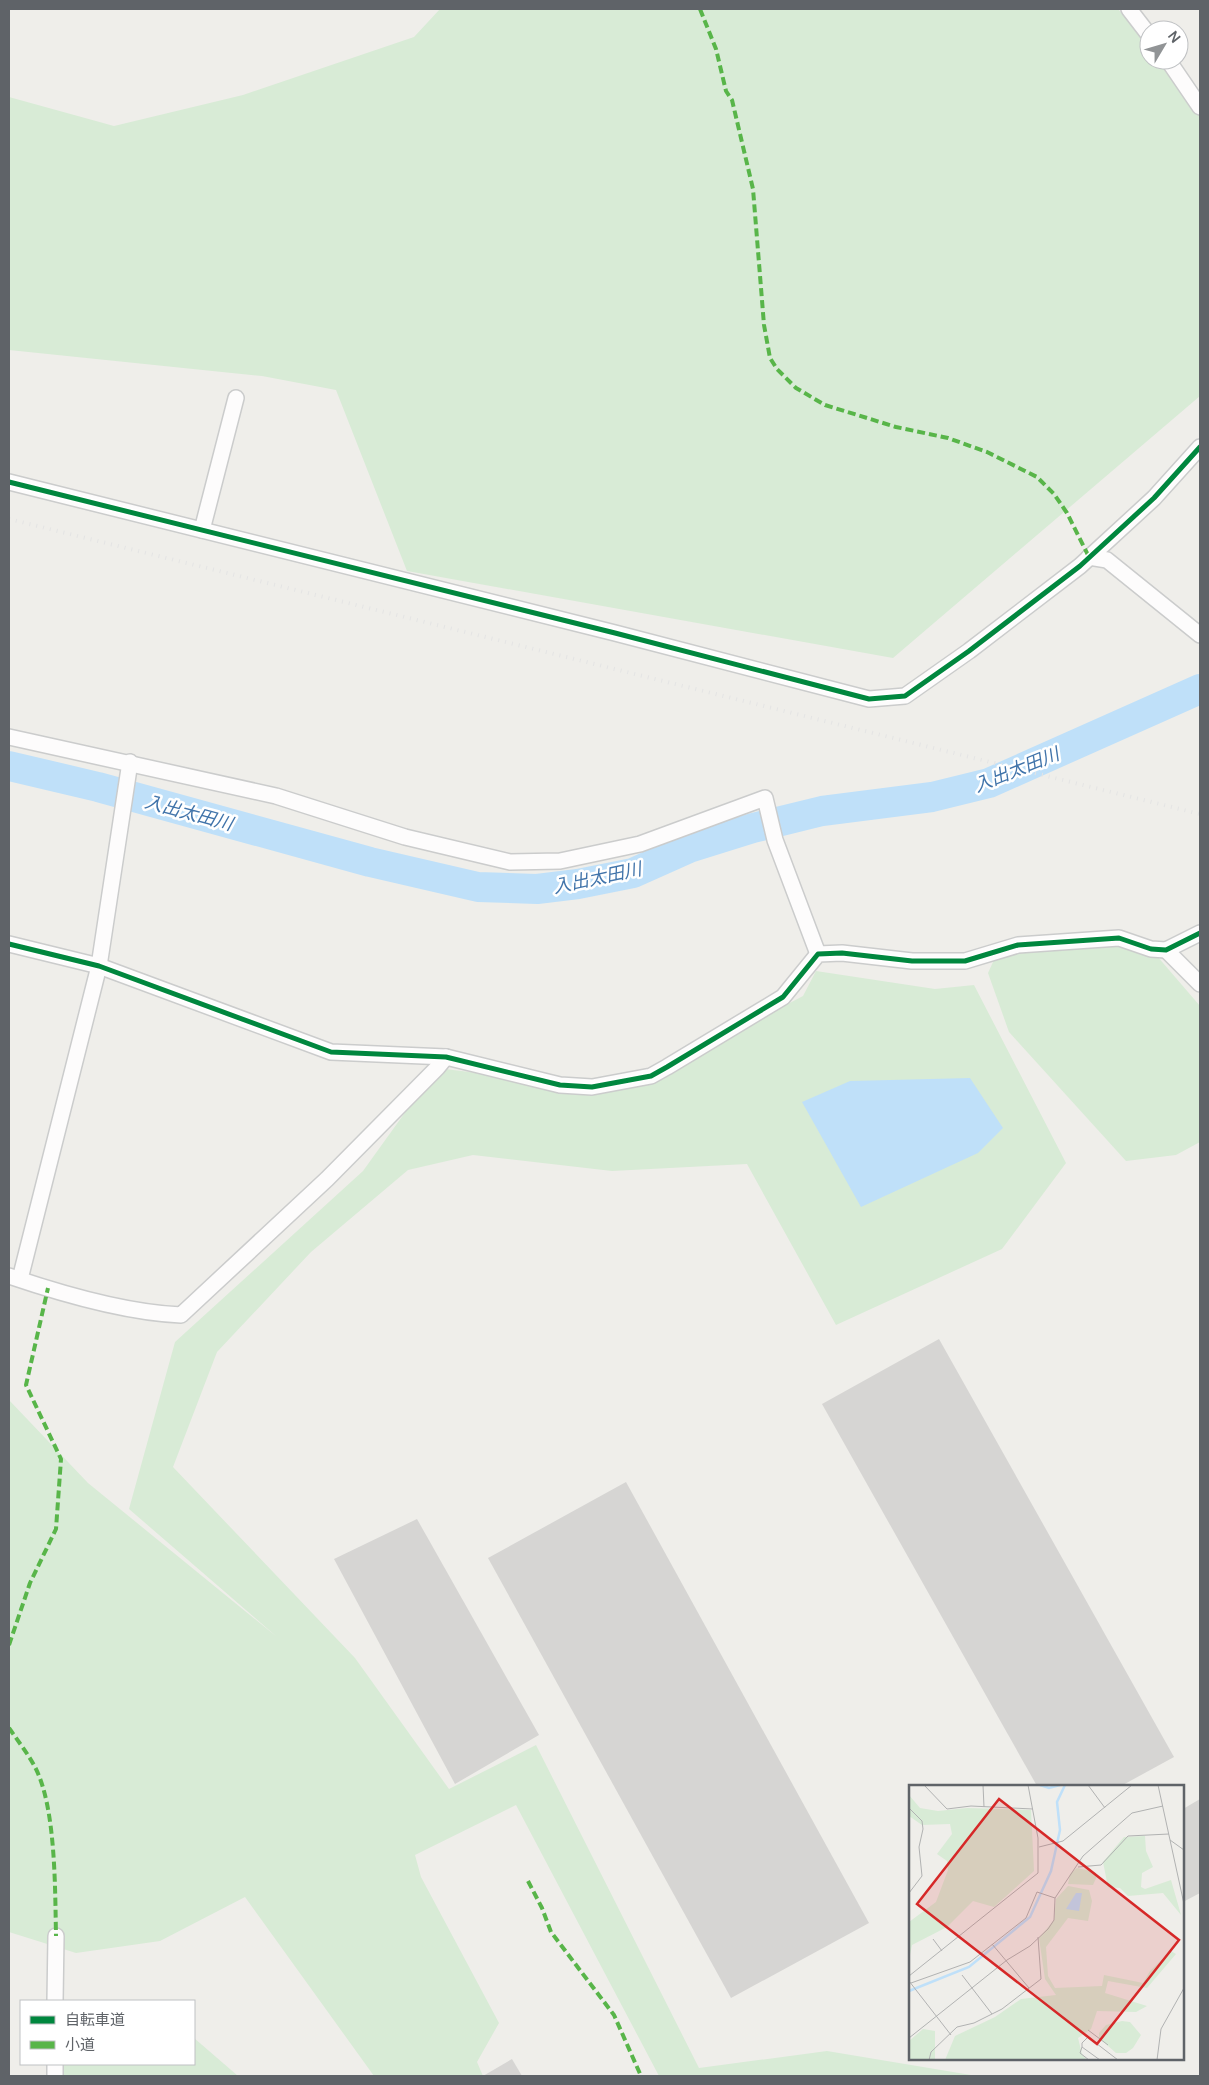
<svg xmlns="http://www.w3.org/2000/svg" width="1209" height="2085" viewBox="0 0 1209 2085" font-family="Manrope,'Noto Sans JP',sans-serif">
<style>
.green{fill:#d8ebd6}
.water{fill:#bfe0f9}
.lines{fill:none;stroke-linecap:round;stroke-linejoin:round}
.river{stroke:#bfe0f9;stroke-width:30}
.building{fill:#d6d5d3}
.minor-casing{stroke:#cbcccc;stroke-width:18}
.minor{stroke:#fdfcfc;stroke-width:15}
.rail{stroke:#e4e4e4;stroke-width:4;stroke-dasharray:1 6;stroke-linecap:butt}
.quiet{stroke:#58b549;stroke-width:4;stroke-dasharray:8 4;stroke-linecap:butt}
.cycleway-casing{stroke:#fff;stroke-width:8}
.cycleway{stroke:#00873e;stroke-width:5}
.labels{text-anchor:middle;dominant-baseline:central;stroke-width:5;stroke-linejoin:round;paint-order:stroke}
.water-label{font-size:18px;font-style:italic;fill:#4174aa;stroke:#fff}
.inset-river{fill:none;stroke:#bfe0f9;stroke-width:2.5}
.inset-road{fill:none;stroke:#b1b2b2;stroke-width:1}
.view{fill:#d62828;fill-opacity:0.15;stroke:#d62828;stroke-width:2.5}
.inset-edge{fill:none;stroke:#5f6368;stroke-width:2.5}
</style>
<rect width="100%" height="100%" fill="#efeeea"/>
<!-- green -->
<g class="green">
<path d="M440 9H1118L1149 47V60H1159L1200 112V396L893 658 407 571 336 390 262 376 9 350V97L114 126 243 95 414 37Z"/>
<path d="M1070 935 1151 949 1200 1006V1142L1176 1155 1126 1161 1009 1032 988 973 998 951Z"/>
<path d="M816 971 935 989 974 985 1066 1163 1002 1249 836 1325 747 1164 612 1171 473 1155 408 1170 311 1252 217 1352 173 1467 355 1658 449 1789 536 1745 699 2068 827 2051 977 2076H659L516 1805 415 1855 421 1877 499 2023 477 2062 483 2076H374L245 1897 160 1941 76 1953 9 1932V1400L88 1483 277 1637 129 1509 175 1342 363 1171 437 1068 592 1087 667 1067 803 996Z"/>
<path d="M194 2038 238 2076H56L57 2064H194Z"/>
</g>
<!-- water -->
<path class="water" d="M970 1078 1003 1128 978 1153 861 1207 802 1102 850 1081Z"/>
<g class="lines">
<!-- river -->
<path class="river" d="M9 766 98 787 370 862 478 887 537 889 578 884 633 873 689 848 753 828 822 811 932 797 989 783 1200 689"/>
</g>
<!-- building -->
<g class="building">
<path d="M939 1339 1174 1757 1121 1786H1037L822 1404Z"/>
<path d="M626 1482 869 1923 731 1998 488 1558Z"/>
<path d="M417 1519 539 1735 455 1784 334 1559Z"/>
<path d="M1200 1799V1893L1183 1902V1809Z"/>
<path d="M512 2059 522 2076H483Z"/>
</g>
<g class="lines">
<!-- minor casing -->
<g class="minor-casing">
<g id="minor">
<path d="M1129 9 1149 35"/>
<path d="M1168 60 1200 107"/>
<path d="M9 482 615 633 869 699 905 696 969 651 1080 566 1154 498 1200 447"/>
<path d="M202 530 236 398"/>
<path d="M1089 557 1107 560 1200 635"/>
<path d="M9 737 276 796 405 837 510 862 560 861 640 844 765 798 775 840 818 954"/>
<path d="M9 944 99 966 331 1052 446 1057 560 1085 592 1087 651 1076 667 1067 783 997 818 954 842 953 912 961H965L1018 945 1119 938 1151 949 1166 950 1200 933"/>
<path d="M1166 950 1200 984"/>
<path d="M9 1276C59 1293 129 1313 181 1315L327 1179 437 1068 446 1057"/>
<path d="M20 1279 99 966 130 762"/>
<path d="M55 2001 56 1936"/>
<path d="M55 2064V2076"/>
</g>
</g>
<!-- minor -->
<use href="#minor" class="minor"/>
<!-- rail -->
<path class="rail" d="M9 519 1200 814"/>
<!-- quiet -->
<g class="quiet">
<path d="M700 9 716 49 726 91 732 100 753 189 764 325 770 358 777 369 796 388 825 405 896 427 948 438 987 452 1037 477 1054 494 1067 513 1089 557"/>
<path d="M9 1645 30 1583 56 1529 61 1459 26 1385 48 1288"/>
<path d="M9 1728C18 1741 29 1755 36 1769 56 1810 55 1890 56 1936"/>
<path d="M528 1881 542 1908 551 1932 614 2015 641 2076"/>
</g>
<!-- cycleway casing -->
<g class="cycleway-casing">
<g id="cycleway">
<path d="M9 482 615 633 869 699 905 696 969 651 1080 566 1154 498 1200 447"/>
<path d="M9 944 99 966 331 1052 446 1057 560 1085 592 1087 651 1076 667 1067 783 997 818 954 842 953 912 961H965L1018 945 1119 938 1151 949 1166 950 1200 933"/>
</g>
</g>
<!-- cycleway -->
<use href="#cycleway" class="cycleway"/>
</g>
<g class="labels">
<!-- water labels -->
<g class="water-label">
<text transform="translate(1016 769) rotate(-22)">入出太田川</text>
<text transform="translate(189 812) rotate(15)">入出太田川</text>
<text transform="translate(597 877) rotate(-12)">入出太田川</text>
</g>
</g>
<!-- overview -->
<g transform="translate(909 1785)">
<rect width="275" height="275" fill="#efeeea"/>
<path d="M0 10 11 23 29 26 58 23 122 25 125 86 85 122 64 116 38 142 3 160 0 175V137L27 117 39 85 38 76 28 69 43 49 41 39 13 40 0 31ZM236 51 237 66 244 82 233 88 232 102 236 104 262 95 272 130 254 108 219 111 211 103 199 102 194 77 215 52ZM168 83 186 87 188 91 184 100 159 99 161 89ZM159 101 180 105 183 116 179 136 159 133 137 162 139 191 146 203 193 201 195 190 234 198 241 186 262 166 267 169 238 203 199 196 196 208 238 221 227 227 188 226 182 244 169 253 173 269 178 275H36L46 251 86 232 112 214 147 210 136 194 130 153 145 135 147 114ZM213 236 221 237 232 250 224 263 217 268H207L190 253V248L197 240ZM14 244 26 246V275H0V256Z" fill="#d8ebd6"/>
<path d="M167 108H173L170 126 157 124Z" fill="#bfe0f9"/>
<path class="inset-river" d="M131 0 140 3 151 0M0 206 60 182 121 132 142 86 151 45 148 17 156 0"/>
<path class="inset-road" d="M15 0 38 24 62 21 124 24M74 0 75 22M179 0 196 23M249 0 275 119M0 23 13 36 14 44 10 62 13 91 0 108M261 55 275 65M130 62 154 56 223 0M169 82 192 80 219 51 260 49M146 113 174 71 223 28 254 21M24 154 33 166M83 159 120 203M53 190 83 229M0 191 129 88V53L119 0M0 196 42 250M2 198 61 177 117 133 128 107 146 113M179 245 199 260M0 253 98 175 121 161 139 144 145 135 146 113M173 262V258L179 252 209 275M20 275 22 267 48 242 65 238 93 224 132 194 129 152M180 275 171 268 173 262 191 275M248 275 252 244 275 203"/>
<path class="view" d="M90 14 270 155 188 259 8 119Z"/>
<rect width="275" height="275" class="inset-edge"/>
</g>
<!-- border -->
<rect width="1209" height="2085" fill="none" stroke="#5f6368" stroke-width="20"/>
<!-- legend -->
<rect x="20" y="2000" width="175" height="65" fill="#ffffff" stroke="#bfc1c3"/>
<rect x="30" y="2016" width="25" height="8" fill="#00873e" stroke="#bfc1c3"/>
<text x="65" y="2025" font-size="15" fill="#5f6368">自転車道</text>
<rect x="30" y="2041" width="25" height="8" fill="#58b549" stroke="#bfc1c3"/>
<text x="65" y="2050" font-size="15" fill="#5f6368">小道</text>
<!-- north arrow -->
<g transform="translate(1164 45) rotate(52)"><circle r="24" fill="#ffffff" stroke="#bfc1c3"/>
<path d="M0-4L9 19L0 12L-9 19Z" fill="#919496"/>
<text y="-8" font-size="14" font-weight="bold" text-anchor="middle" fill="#5f6368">N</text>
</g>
</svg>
